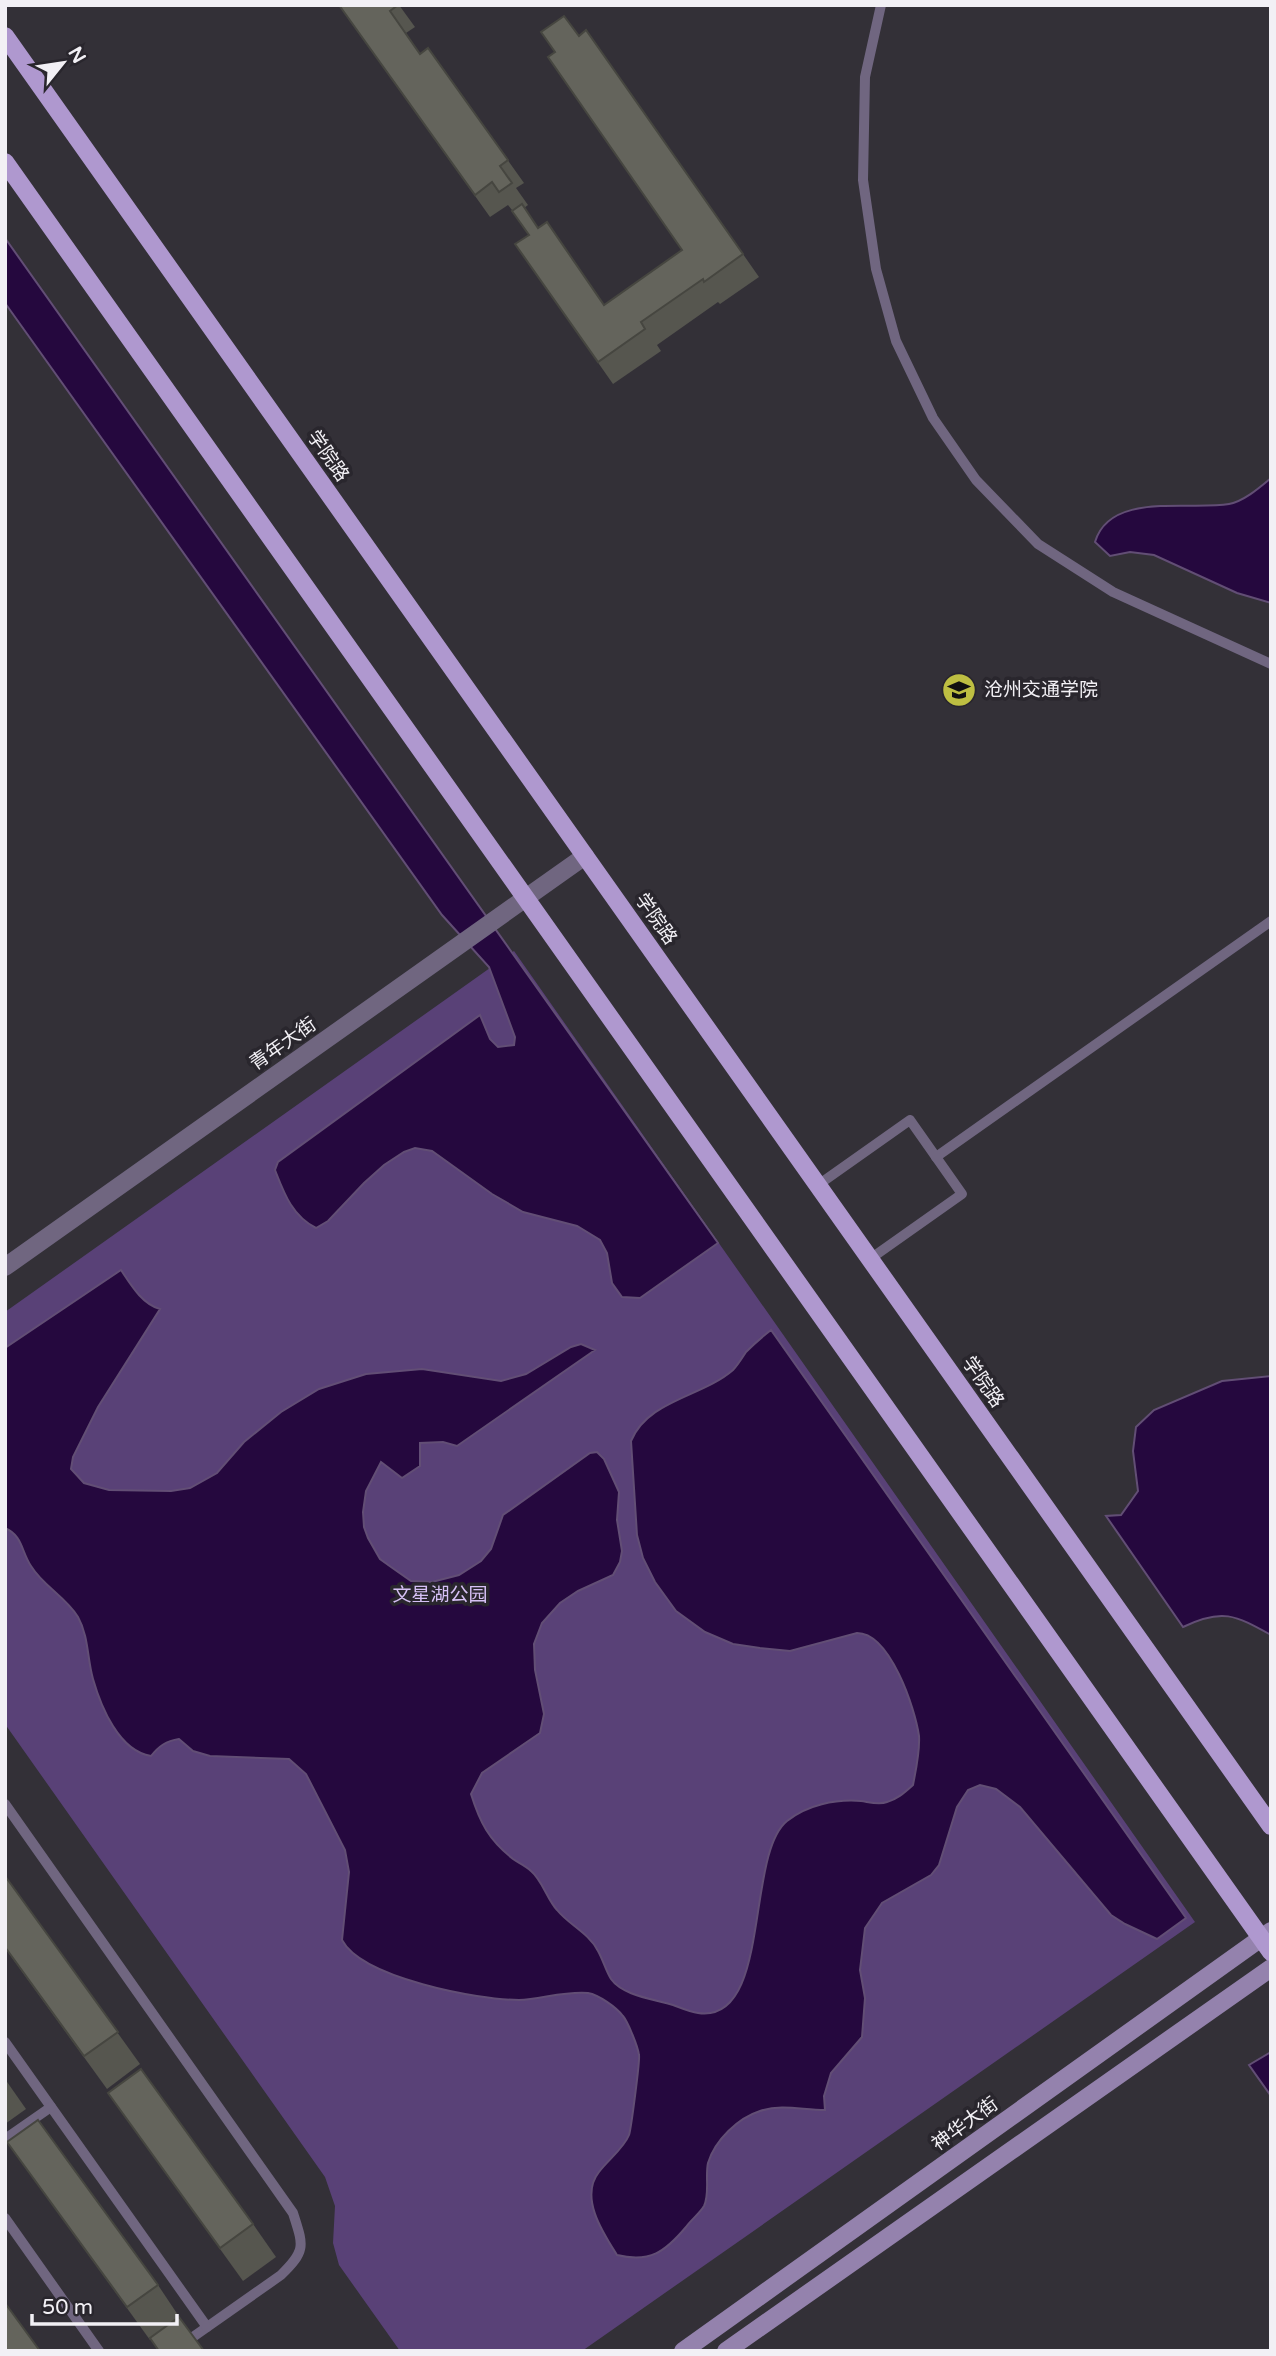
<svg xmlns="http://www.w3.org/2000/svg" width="1276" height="2356" viewBox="0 0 1276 2356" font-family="'Varela Round','Noto Sans SC',sans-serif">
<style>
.green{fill:#594177}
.water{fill:#25083e;stroke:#624e75;stroke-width:2}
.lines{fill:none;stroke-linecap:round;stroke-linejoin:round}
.service{stroke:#706680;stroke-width:10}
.tertiary{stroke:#706680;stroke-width:18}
.secondary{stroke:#9482ad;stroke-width:18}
.primary{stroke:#af98cf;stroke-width:18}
.wall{fill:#56564f}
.building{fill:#64645c;stroke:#464640;stroke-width:2}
.labels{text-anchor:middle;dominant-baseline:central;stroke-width:7;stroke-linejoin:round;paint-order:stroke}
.street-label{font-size:19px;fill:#f2f0f5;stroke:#29262d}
.poi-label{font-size:19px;fill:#f2f0f5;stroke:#29262d;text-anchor:start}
.park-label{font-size:19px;fill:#d6c0f5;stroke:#29262d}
</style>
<rect width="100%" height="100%" fill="#333037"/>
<!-- green -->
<path class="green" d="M514 951 1195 1922 582 2351H400L339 2265 333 2243 335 2206 325 2177 5 1724V1312Z"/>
<!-- water -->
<g class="water">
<path d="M5 238 718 1243 640 1298 622 1297 612 1283 607 1253 600 1240 577 1226 523 1212 492 1194 432 1151 415 1148 404 1152 384 1165 364 1183 328 1221 316 1228C292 1216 284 1193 275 1170L278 1162 480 1015 490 1039 498 1047 514 1045 515 1037 489 967 442 915 5 303Z"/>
<path d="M1271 478V603L1237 593 1154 555 1130 552 1110 556 1095 542C1110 491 1190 511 1229 504 1244 501 1259 488 1271 478Z"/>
<path d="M121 1270C131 1285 142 1304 160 1309L98 1407 73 1457 71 1469 84 1483 109 1490 171 1491 190 1488 217 1473 244 1442 281 1412 319 1389 366 1374 422 1369 501 1381 526 1374 571 1347 581 1344 595 1350 457 1446 443 1442 420 1443V1466L402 1478 381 1462 366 1491 363 1512 364 1527 368 1538 380 1559 391 1567 411 1581 432 1582 459 1575 481 1561 491 1549 503 1515 590 1453 597 1452 604 1459 619 1492 617 1520 622 1551 620 1562 613 1575 578 1591 560 1603 542 1623 534 1644 535 1670 544 1714 540 1733 482 1773 471 1794C480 1823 489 1840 513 1859 519 1863 526 1866 531 1871 542 1880 547 1899 557 1910 569 1925 589 1933 598 1951 603 1960 606 1971 611 1979 623 1996 654 1999 673 2005 681 2008 690 2012 698 2013 772 2024 745 1855 787 1821 807 1805 835 1799 861 1801 869 1802 879 1805 887 1802 898 1799 905 1792 913 1785 916 1769 920 1752 919 1736 915 1708 890 1633 857 1633L790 1651 760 1648 733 1644 705 1632 676 1611 655 1582 643 1558 637 1535 631 1441C648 1400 702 1397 733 1370 738 1365 742 1358 746 1352 754 1344 762 1337 771 1330L1186 1918 1157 1939 1125 1924 1111 1915 1020 1807 996 1789 980 1785 968 1790 957 1807 939 1865 931 1875 882 1903 865 1928 860 1970 865 1998 862 2037 831 2073 824 2096 825 2110C802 2110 782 2104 760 2111 738 2118 715 2140 708 2163 705 2176 710 2194 704 2206 700 2213 691 2220 686 2227 665 2252 650 2263 617 2255 603 2233 579 2197 599 2172 608 2160 624 2148 629 2135 631 2129 640 2061 639 2055 638 2047 628 2022 623 2016 616 2007 599 1995 588 1993 565 1991 541 1999 519 2000 478 2000 362 1978 342 1940L349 1872 345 1850 306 1774 289 1759 210 1756 193 1751 179 1739C166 1741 159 1746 151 1756 119 1751 101 1707 93 1679 87 1658 89 1637 78 1617 66 1597 43 1586 31 1566 21 1551 23 1536 5 1528V1348Z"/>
<path d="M1271 1376V1635C1235 1615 1222 1608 1183 1627L1106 1516 1121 1515 1138 1491 1133 1451 1136 1427 1154 1410 1222 1381Z"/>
<path d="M1271 2052V2096L1249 2065Z"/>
</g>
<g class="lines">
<!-- service -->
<g class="service">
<path d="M881 5 865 77 863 180 876 269 896 341 933 418 976 480 1038 544 1113 592 1271 664"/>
<path d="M936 1157 1271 921"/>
<path d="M818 1185 910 1120 962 1194 870 1259"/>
<path d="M5 1804 293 2213C303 2245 307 2250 281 2275L173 2351"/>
<path d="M5 2042 207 2327"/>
<path d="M5 2139 51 2107"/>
<path d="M5 2218 99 2351"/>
</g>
<!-- tertiary -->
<path class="tertiary" d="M5 1267 585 856"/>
<!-- secondary -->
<g class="secondary">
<path d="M683 2351 1271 1931"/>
<path d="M726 2351 1271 1968"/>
</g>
<!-- primary -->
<g class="primary">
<path d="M5 36 1271 1826"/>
<path d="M5 162 1271 1952"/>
</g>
</g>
<!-- wall -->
<g class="wall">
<path d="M339 5H399L415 27 406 33 420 54 428 48 524 183 516 188 528 205 524 208 538 228 604 305 682 250 579 36 586 30 759 277 720 304 718 302 657 345 661 351 613 384 515 244 529 235 512 210 508 205 490 217Z"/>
<path d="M5 1876 140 2064 107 2089 5 1948Z"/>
<path d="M5 2079 26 2109 5 2124Z"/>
<path d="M131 2125 253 2224 276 2257 243 2281Z"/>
<path d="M7 2142 158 2285 180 2318 150 2340Z"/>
</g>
<!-- building -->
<g class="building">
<path d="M339 5H398L390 11 420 54 428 48 508 160 500 166 512 183 499 192 492 182 475 195Z"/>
<path d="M564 16 579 36 586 30 743 254 704 282 703 279 641 322 645 329 598 362 515 244 529 235 512 211 522 204 538 228 547 222 604 305 682 250 548 57 555 52 541 32Z"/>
<path d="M5 1876 118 2032 84 2056 5 1947Z"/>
<path d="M141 2069 253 2224 220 2248 108 2093Z"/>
<path d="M38 2120 158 2285 127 2307 7 2142Z"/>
<path d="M5 2303 40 2351H5Z"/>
<path d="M179 2317 204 2351H159L150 2338Z"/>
</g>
<!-- icons -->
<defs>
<g id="university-disc" transform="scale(1.75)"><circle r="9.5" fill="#bebf42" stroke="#29262d"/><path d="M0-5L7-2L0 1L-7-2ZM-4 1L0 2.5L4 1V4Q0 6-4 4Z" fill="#111"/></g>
</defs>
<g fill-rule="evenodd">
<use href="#university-disc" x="959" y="690"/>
</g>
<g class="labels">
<!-- street labels -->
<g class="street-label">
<text transform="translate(328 456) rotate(55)">学院路</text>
<text transform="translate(656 919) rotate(55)">学院路</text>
<text transform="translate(283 1044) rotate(-35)">青年大街</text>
<text transform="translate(983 1382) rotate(55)">学院路</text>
<text transform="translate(965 2124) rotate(-36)">神华大街</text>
</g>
<!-- poi labels -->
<g class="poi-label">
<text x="984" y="690">沧州交通学院</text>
</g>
<!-- park labels -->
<g class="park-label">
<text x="440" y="1595">文星湖公园</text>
</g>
</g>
<!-- border -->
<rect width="1276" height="2356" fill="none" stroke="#f2f0f5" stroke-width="14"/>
<!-- north arrow -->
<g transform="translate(63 63) rotate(60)" stroke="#29262d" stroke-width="5" paint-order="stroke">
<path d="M0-5L12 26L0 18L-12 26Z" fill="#f2f0f5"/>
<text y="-10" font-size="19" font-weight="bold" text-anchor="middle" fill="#f2f0f5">N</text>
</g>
<!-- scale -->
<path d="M32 2314v10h145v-10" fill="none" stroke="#f2f0f5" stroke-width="3.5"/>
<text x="42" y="2314" font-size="21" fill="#f2f0f5" stroke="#29262d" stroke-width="5" paint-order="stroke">50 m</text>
</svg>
